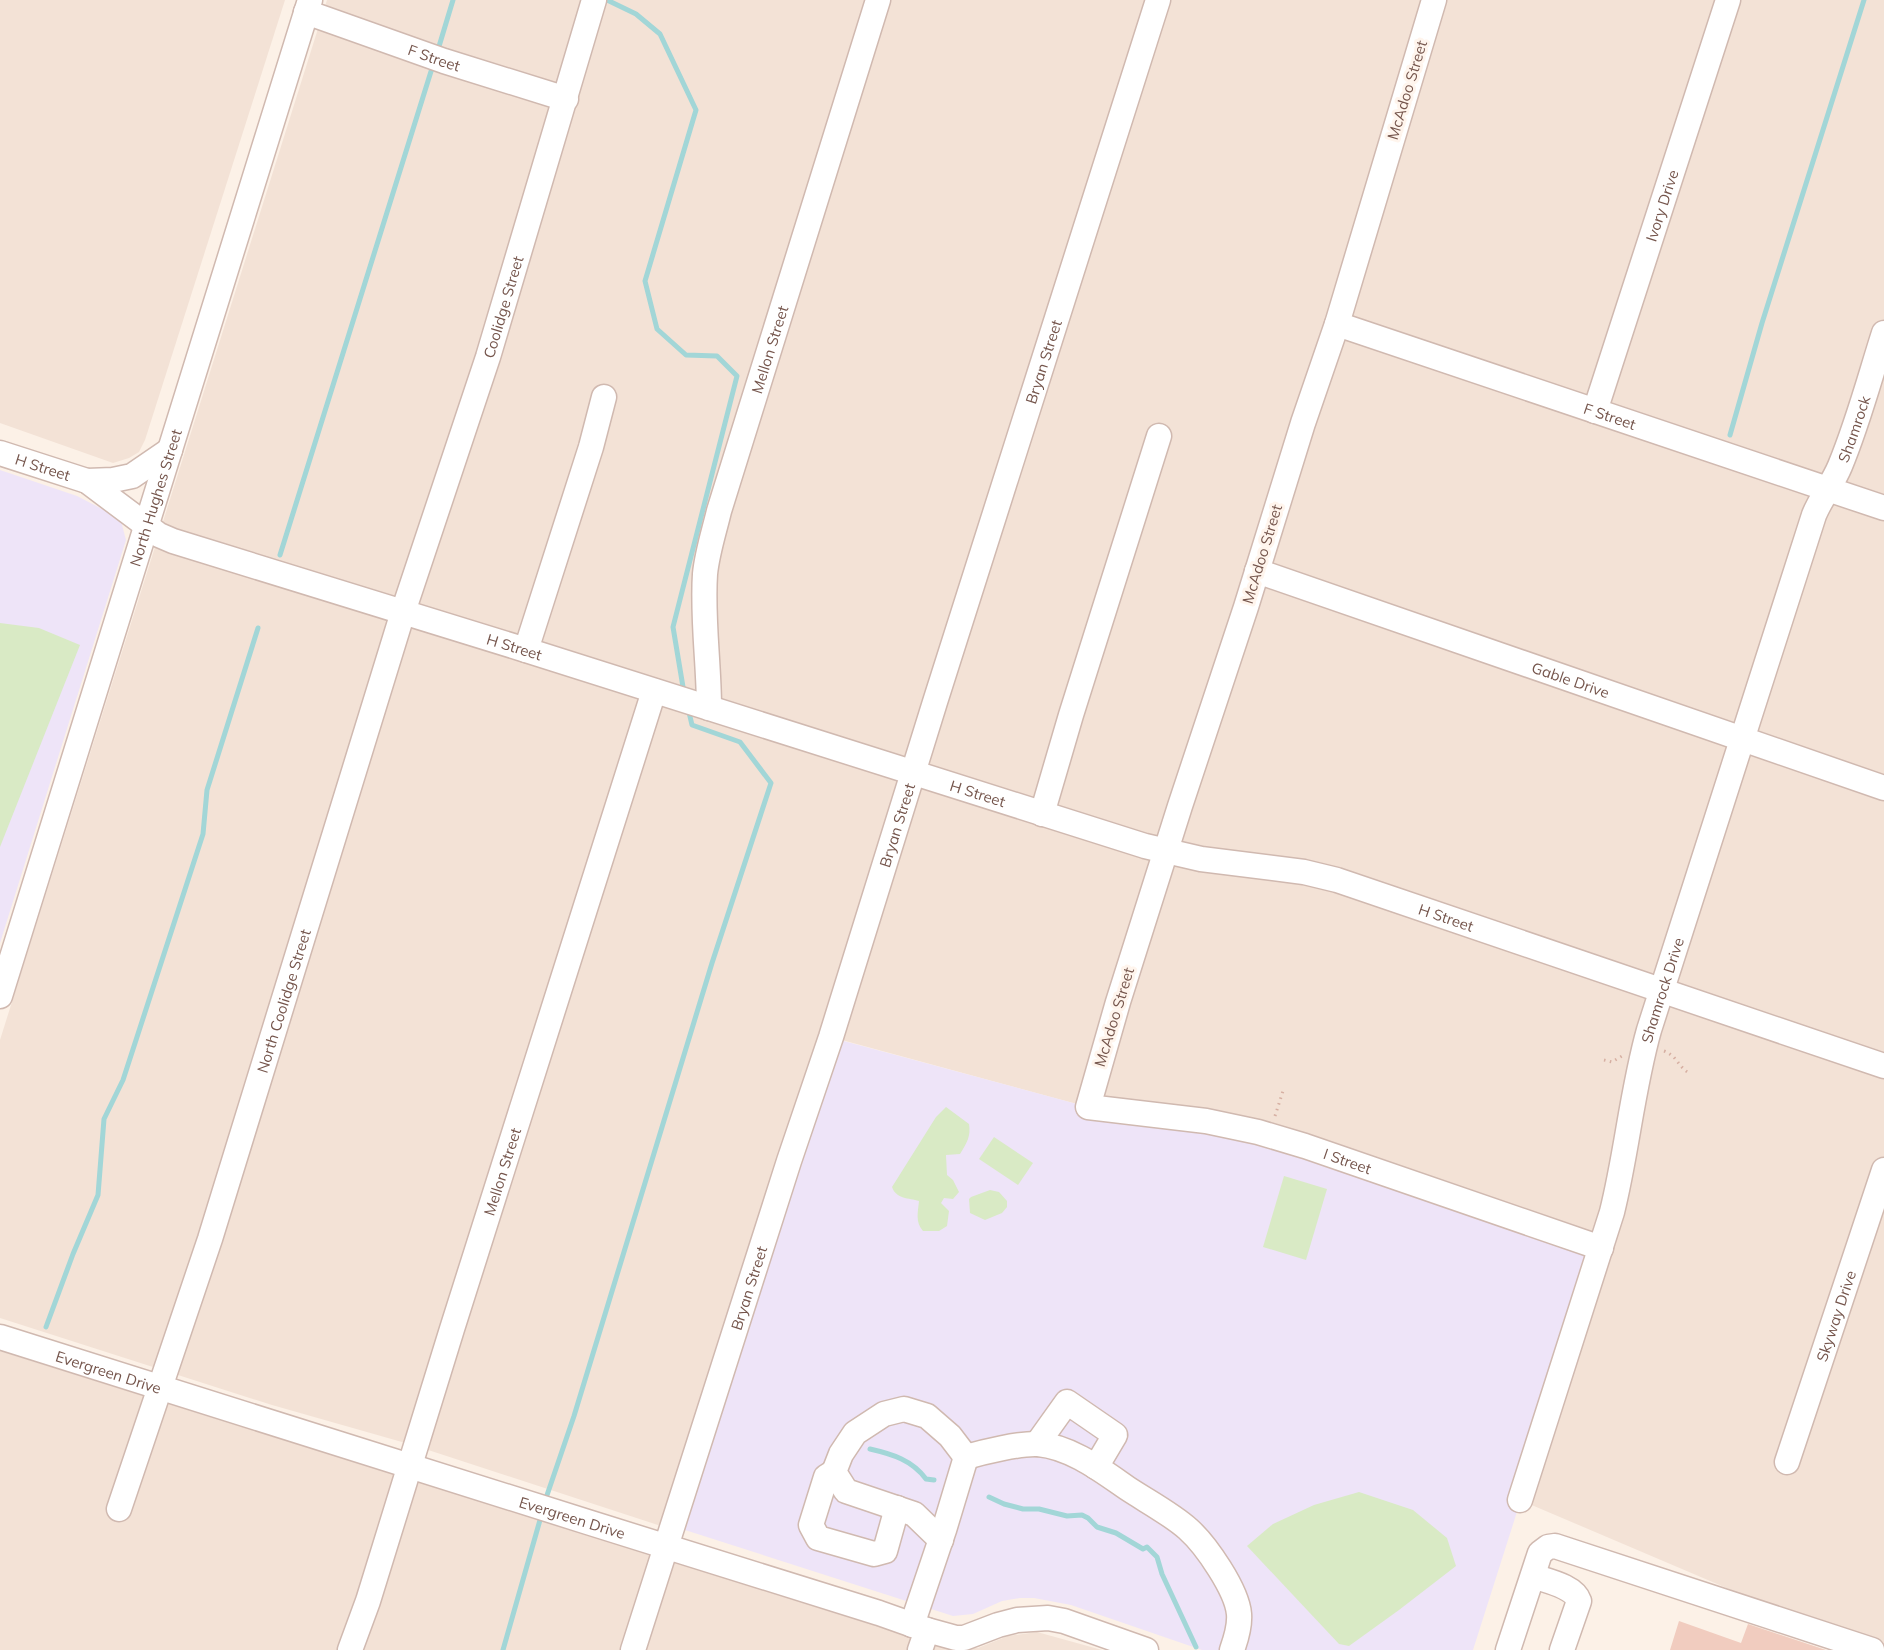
<svg xmlns="http://www.w3.org/2000/svg" width="1884" height="1650" viewBox="0 0 1884 1650" font-family="Mulish,sans-serif">
<style>
.residential{fill:#f3e2d6}
.education{fill:#eee4f8}
.green{fill:#d9eac5}
.lines{fill:none;stroke-linecap:round;stroke-linejoin:round}
.stream{stroke:#a2d6d7;stroke-width:5}
.building{fill:#f1ccbf}
.minor-casing{stroke:#d0b9b0;stroke-width:27}
.path{stroke:#d6afa2;stroke-width:3;stroke-dasharray:1.5 4.5;stroke-linecap:butt}
.minor{stroke:#fff;stroke-width:24}
.labels{text-anchor:middle;dominant-baseline:central;stroke-width:6;stroke-linejoin:round;paint-order:stroke}
.street-label{font-size:15px;fill:#75554c;stroke:#fff5ed}
</style>
<rect width="100%" height="100%" fill="#fcf1e7"/>
<!-- residential -->
<g class="residential">
<path d="M0 0H285L145 440 139 452 129 458 113 463 0 423Z"/>
<path d="M327 0H1884V1650H1872L1520 1500 1088 1107 820 1034 661 1526 416 1446 272 1405 0 1318V1040Z"/>
<path d="M0 1351 944 1647 978 1648 1008 1636 1037 1632 1102 1650H0Z"/>
</g>
<!-- education -->
<g class="education">
<path d="M0 470 77 496 104 510 121 521 126 540 0 943Z"/>
<path d="M840 1040 1088 1107 1229 1125 1601 1248 1473 1650H1202L1071 1605 1034 1598H1020L1002 1601 973 1614 953 1616 685 1530Z"/>
</g>
<!-- green -->
<g class="green">
<path d="M0 623 39 628 80 645 0 847Z"/>
<path d="M946 1107 969 1124C971 1136 967 1143 960 1154L946 1155 947 1175 953 1180 959 1192 953 1199 944 1198 941 1203 949 1211 947 1226 939 1231H923C915 1222 918 1212 919 1201 909 1198 896 1199 892 1187L936 1117Z"/>
<path d="M994 1137 1033 1163 1018 1185 979 1159Z"/>
<path d="M1284 1176 1327 1189 1306 1260 1263 1247Z"/>
<path d="M990 1190 999 1192 1007 1201V1207L1002 1213 985 1220 970 1213 969 1199 971 1197Z"/>
<path d="M1359 1492 1413 1510 1447 1538 1456 1566 1399 1610 1349 1646 1339 1644 1247 1546 1273 1524 1314 1505Z"/>
</g>
<g class="lines">
<!-- stream -->
<g class="stream">
<path d="M607 0 636 14 660 34 696 110 645 281 657 329 686 355 717 356 737 376 673 627 684 693"/>
<path d="M437 53 453 0"/>
<path d="M1730 435 1762 323 1864 0"/>
<path d="M280 555 433 65"/>
<path d="M46 1327 73 1254 98 1195 104 1119 123 1080 203 834 207 790 258 628"/>
<path d="M870 1449C892 1454 912 1460 926 1479L934 1480"/>
<path d="M989 1497 1004 1504 1023 1509H1039L1067 1516 1082 1515 1088 1518 1097 1527 1116 1533 1143 1549 1147 1547 1157 1557 1162 1574 1196 1647"/>
<path d="M545 1501 574 1416 712 963 771 783 740 742 692 725 688 708"/>
<path d="M503 1650 542 1513"/>
</g>
</g>
<!-- building -->
<path class="building" d="M1679 1621 1741 1643 1748 1624 1826 1650H1670Z"/>
<g class="lines">
<!-- minor casing -->
<g class="minor-casing">
<g id="minor">
<path id="s1" d="M1434 0 1337 324 1303 423 1246 607 1180 806 1118 1002 1088 1107 1206 1121 1258 1132 1305 1146 1601 1248"/>
<path id="s2" d="M306 12 444 61 566 99"/>
<path id="s3" d="M1337 324 1884 508"/>
<path id="s4" d="M1595 411 1728 0"/>
<path id="s5" d="M0 453 87 481 159 535 173 541 526 650 1145 846 1201 859 1304 872 1337 880 1884 1066"/>
<path d="M87 481 113 480 132 476 170 450"/>
<path id="s6" d="M1257 571 1884 788"/>
<path d="M526 650 591 447 604 397"/>
<path id="s7" d="M709 708C709 664 702 618 705 574 707 553 714 532 719 511L878 0"/>
<path d="M1042 814 1071 715 1159 436"/>
<path id="s8" d="M0 996 310 0"/>
<path id="s9" d="M0 1337C292 1431 586 1521 879 1613L927 1630 956 1638H964L998 1625 1017 1620 1048 1618 1064 1621 1146 1650"/>
<path d="M1037 1444 1067 1402 1115 1435 1096 1467"/>
<path d="M966 1457C983 1452 1021 1443 1038 1444 1071 1447 1101 1470 1127 1488 1145 1500 1173 1515 1188 1529 1206 1545 1237 1590 1239 1614 1240 1626 1236 1639 1232 1650"/>
<path id="s10" d="M1787 1462 1884 1170"/>
<path d="M834 1472 826 1477 811 1525 818 1538 874 1554 885 1551 897 1508"/>
<path id="s11" d="M1520 1500 1612 1212C1627 1152 1632 1090 1649 1030L1814 515C1821 498 1833 483 1840 466 1858 423 1870 377 1884 333"/>
<path id="s12" d="M119 1509 210 1239 403 612 488 357 594 0"/>
<path d="M941 1540 914 1514 846 1491 834 1472 841 1454 855 1433 884 1414 904 1409 927 1416 950 1436 966 1457"/>
<path d="M1533 1576C1547 1581 1574 1586 1579 1601L1562 1650"/>
<path d="M912 1625 944 1530 966 1457"/>
<path id="s13" d="M350 1650 368 1601 452 1329 654 691"/>
<path id="s14" d="M633 1650 789 1161 831 1037 935 702 1158 0"/>
<path d="M920 1650 927 1630"/>
<path d="M1508 1650 1540 1553 1548 1547 1555 1546 1872 1650"/>
</g>
</g>
<!-- path -->
<g class="path">
<path d="M1664 1051C1678 1056 1678 1068 1691 1074"/>
<path d="M1604 1060 1612 1062 1622 1056"/>
<path d="M1275 1116 1283 1091"/>
</g>
<!-- minor -->
<use href="#minor" class="minor"/>
</g>
<g class="labels">
<!-- street labels -->
<g class="street-label">
<text stroke="none"><textPath href="#s2" startOffset="136">F Street</textPath></text>
<text transform="translate(1407 90) rotate(-73)">McAdoo Street</text>
<text stroke="none"><textPath href="#s4" startOffset="216">Ivory Drive</textPath></text>
<text stroke="none"><textPath href="#s12" startOffset="1262">Coolidge Street</textPath></text>
<text stroke="none"><textPath href="#s7" startOffset="368">Mellon Street</textPath></text>
<text stroke="none"><textPath href="#s14" startOffset="1352">Bryan Street</textPath></text>
<text stroke="none"><textPath href="#s3" startOffset="288">F Street</textPath></text>
<text stroke="none"><textPath href="#s11" startOffset="1124">Shamrock</textPath></text>
<text stroke="none"><textPath href="#s5" startOffset="45">H Street</textPath></text>
<text stroke="none"><textPath href="#s8" startOffset="522">North Hughes Street</textPath></text>
<text transform="translate(1262 554) rotate(-73)">McAdoo Street</text>
<text stroke="none"><textPath href="#s5" startOffset="554">H Street</textPath></text>
<text stroke="none"><textPath href="#s6" startOffset="332">Gable Drive</textPath></text>
<text stroke="none"><textPath href="#s5" startOffset="1040">H Street</textPath></text>
<text stroke="none"><textPath href="#s14" startOffset="866">Bryan Street</textPath></text>
<text stroke="none"><textPath href="#s5" startOffset="1526">H Street</textPath></text>
<text stroke="none"><textPath href="#s11" startOffset="530">Shamrock Drive</textPath></text>
<text stroke="none"><textPath href="#s12" startOffset="534">North Coolidge Street</textPath></text>
<text transform="translate(1114 1017) rotate(-73)">McAdoo Street</text>
<text stroke="none"><textPath href="#s1" startOffset="1426">I Street</textPath></text>
<text stroke="none"><textPath href="#s13" startOffset="502">Mellon Street</textPath></text>
<text stroke="none"><textPath href="#s14" startOffset="380">Bryan Street</textPath></text>
<text stroke="none"><textPath href="#s10" startOffset="154">Skyway Drive</textPath></text>
<text stroke="none"><textPath href="#s9" startOffset="114">Evergreen Drive</textPath></text>
<text stroke="none"><textPath href="#s9" startOffset="600">Evergreen Drive</textPath></text>
</g>
</g>
</svg>
